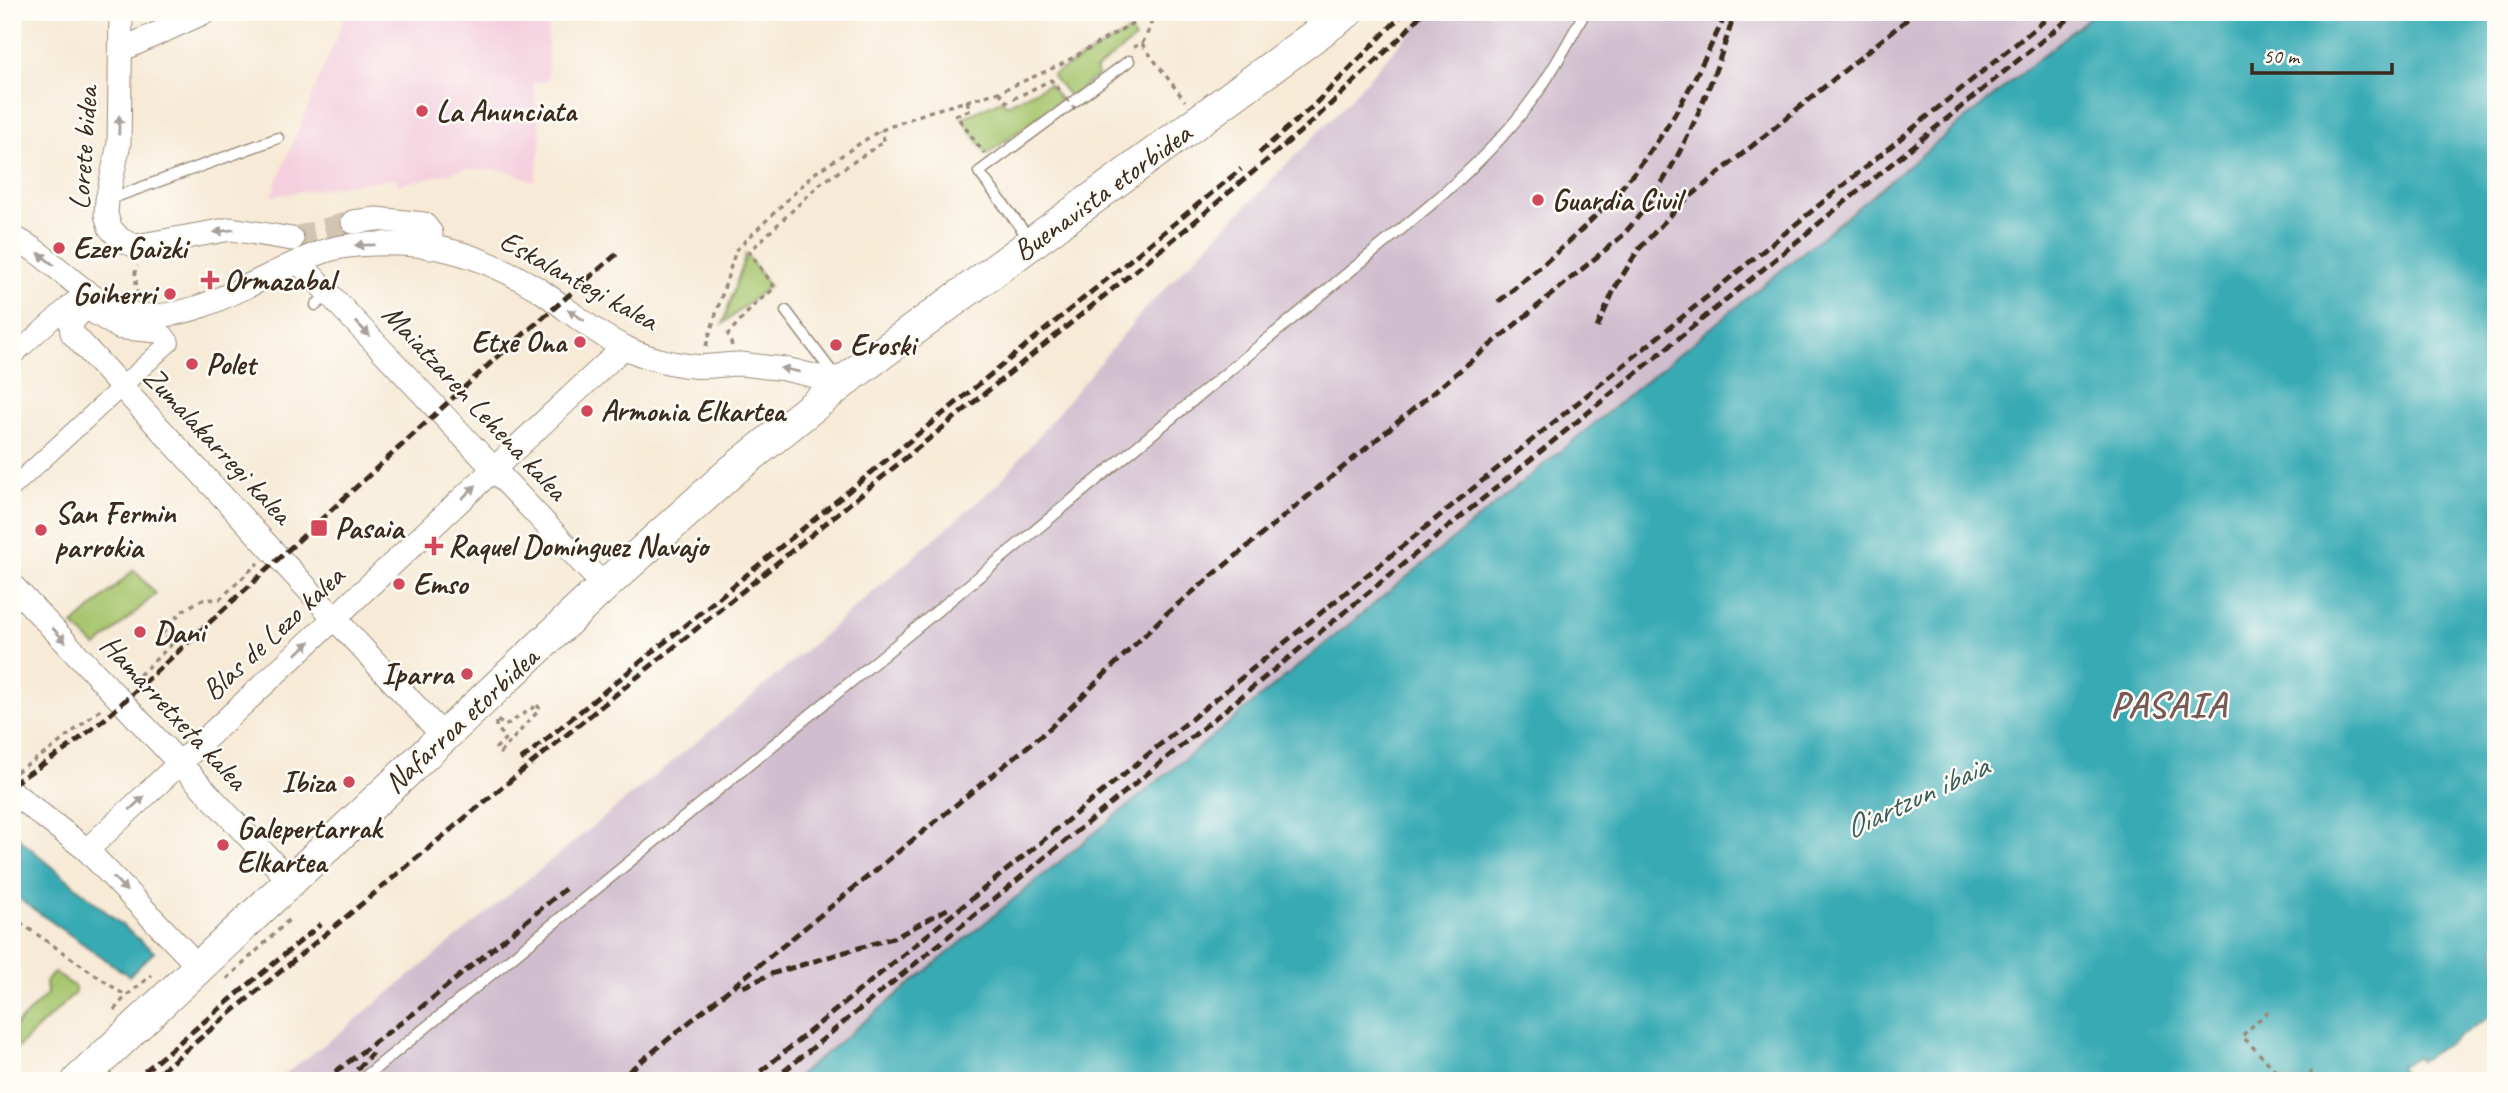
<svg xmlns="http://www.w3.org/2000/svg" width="2508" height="1093" viewBox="0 0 2508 1093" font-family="Caveat,sans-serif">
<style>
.built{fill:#f4cfde}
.industrial{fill:#d0bdce}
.green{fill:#a7c66e;stroke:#717846;stroke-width:2}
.water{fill:#39aab4;stroke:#3a6a69;stroke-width:2}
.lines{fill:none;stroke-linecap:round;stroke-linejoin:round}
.minor-tunnel{stroke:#d1c4b1;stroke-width:23;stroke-dasharray:23 11;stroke-linecap:butt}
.service-casing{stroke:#998a7a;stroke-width:13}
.pedestrian-casing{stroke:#998a7a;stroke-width:20}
.minor-casing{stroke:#998a7a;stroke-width:25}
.secondary-casing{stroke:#998a7a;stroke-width:34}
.path{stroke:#998a7a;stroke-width:3.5;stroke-dasharray:5 5;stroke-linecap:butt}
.service{stroke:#fff;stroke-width:10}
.pedestrian{stroke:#fff;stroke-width:18}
.minor{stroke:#fff;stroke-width:23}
.secondary{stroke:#fff;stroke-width:32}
.rail{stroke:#3b2a1e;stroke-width:5;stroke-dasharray:10 5;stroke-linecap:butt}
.path-bridge{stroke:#998a7a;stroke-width:3.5;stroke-dasharray:5 5;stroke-linecap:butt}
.oneway{fill:#a79f9a}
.poi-dot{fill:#d1495b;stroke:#fdfcf7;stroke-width:2.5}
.labels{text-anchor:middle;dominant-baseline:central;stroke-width:5;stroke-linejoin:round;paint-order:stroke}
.poi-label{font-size:30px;font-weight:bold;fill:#3b2a1e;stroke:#fdfcf7;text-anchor:start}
.street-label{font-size:30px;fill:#3b2a1e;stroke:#fdfcf7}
.water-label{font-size:32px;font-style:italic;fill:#3a5d5a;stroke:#fdfcf7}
.district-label{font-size:37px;font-weight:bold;letter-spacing:2px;fill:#775a58;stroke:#fdfcf7}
</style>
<rect width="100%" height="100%" fill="#fdfcf7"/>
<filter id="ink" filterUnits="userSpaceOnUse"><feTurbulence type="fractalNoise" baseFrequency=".0143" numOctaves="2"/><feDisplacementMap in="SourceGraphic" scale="14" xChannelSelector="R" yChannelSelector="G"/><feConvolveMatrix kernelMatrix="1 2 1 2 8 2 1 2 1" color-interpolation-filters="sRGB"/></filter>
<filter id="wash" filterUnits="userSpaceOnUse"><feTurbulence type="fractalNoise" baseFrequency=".00686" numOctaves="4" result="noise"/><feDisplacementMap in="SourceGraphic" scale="28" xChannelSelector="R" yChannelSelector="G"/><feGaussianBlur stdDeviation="1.57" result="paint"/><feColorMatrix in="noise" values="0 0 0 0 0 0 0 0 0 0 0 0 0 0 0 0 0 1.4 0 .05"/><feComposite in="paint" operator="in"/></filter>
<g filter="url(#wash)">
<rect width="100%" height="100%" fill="#f7ead6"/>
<!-- built -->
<path class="built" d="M347 12H548V81L533 83 541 139 535 181 504 170 464 169 399 185 395 178 271 196Z"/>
<!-- industrial -->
<path class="industrial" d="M1428 12H2096L792 1081H276L342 1031 749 699 999 483 1143 311 1341 109Z"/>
<!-- green -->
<g class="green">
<path d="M1130 31 1135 39 1095 70 1098 75 1070 97 1052 75Z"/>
<path d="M1049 84 1061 101 987 154 962 118 1002 100 1007 105Z"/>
<path d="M746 254 769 286 723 324Z"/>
<path d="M134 570 156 594 96 647 73 625Z"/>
<path d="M54 972 75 987V993L12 1053V1029L47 994 46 982Z"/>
</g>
<!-- water -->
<g class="water">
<path d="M2096 12H2496V1013L2420 1061 2417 1057 2400 1066 2405 1077 2400 1081H792Z"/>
<path d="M12 833 154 952 129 976 12 894Z"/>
</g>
</g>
<g filter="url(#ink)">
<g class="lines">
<!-- minor-tunnel -->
<path class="minor-tunnel" d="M292 239 353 222"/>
<!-- service casing -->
<g class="service-casing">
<g id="service">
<path d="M107 200 278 138"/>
<path d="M1031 241 979 172 1129 61"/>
<path d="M316 305 329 293"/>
<path d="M786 311 835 376"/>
<path d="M360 1081 880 658 1428 207C1467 174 1505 138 1534 97 1554 70 1569 41 1585 12"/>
</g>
</g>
<!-- pedestrian casing -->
<g class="pedestrian-casing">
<path id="pedestrian" d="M12 357 72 302 119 330 164 334 170 342 12 488"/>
</g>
<!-- minor casing -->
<g class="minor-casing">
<g id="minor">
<path d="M121 12 119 144 107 200 106 214 110 228 121 240 136 246 231 229 292 239"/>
<path d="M121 50 205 12"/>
<path d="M353 222 376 219 424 224 431 233V248"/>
<path d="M12 237C56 257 84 304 132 314 194 327 267 270 325 251 357 241 418 242 451 251 481 258 511 273 538 289 567 308 594 333 626 348 644 357 671 364 692 366 708 368 724 364 739 364 752 365 764 367 776 368 803 370 827 386 853 373"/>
<path d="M299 262 604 586"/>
<path d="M94 297 71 323 72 333 433 725"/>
<path d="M12 585 290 881"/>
<path d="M12 792 87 850 199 967"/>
<path d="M87 850 624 347"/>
</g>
</g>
<!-- secondary casing -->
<g class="secondary-casing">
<path id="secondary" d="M78 1081 604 586 732 471 856 372 1347 12"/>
</g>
<!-- path -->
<g class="path">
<path d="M1372 17 1381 12"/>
<path d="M1142 44 1185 101"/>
<path d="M1133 47 1142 44 1150 28 1153 12"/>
<path d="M999 92 1007 102 1051 80 1062 93"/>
<path d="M967 101 970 110 956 115 984 153"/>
<path d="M137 295 135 269 138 266"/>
<path d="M706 346 736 250 815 173 879 131 928 112 999 92 1060 65 1152 12"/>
<path d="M732 346 728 334 756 303 775 288 749 252 820 184 885 141 879 131"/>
<path d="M132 682 172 644 162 634 182 611 201 600 220 599 258 563"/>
<path d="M537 705 540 709 500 753 496 748 506 738 496 727V719L505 726Z"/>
<path d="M16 772 50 750 102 708"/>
<path d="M12 917 126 996 152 975"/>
<path d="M227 979 291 918"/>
<path d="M114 1010 126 996"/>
<path d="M2268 1011 2242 1036 2286 1081"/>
<path d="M2196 1081 2203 1074"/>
<path d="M2302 1081 2312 1071"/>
</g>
<!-- service -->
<use href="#service" class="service"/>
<!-- pedestrian -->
<use href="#pedestrian" class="pedestrian"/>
<!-- minor -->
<use href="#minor" class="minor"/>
<!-- secondary -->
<use href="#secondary" class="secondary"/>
<!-- rail -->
<g class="rail">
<path d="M1259 153 1313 106 1405 12"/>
<path d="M1615 288 1638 250 1681 204 1916 12"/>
<path d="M1498 302C1552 258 1605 213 1646 157 1680 112 1703 62 1727 12"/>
<path d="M1597 328 1618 281"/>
<path d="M521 760 1241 169"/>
<path d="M12 784 65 750 106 718 495 359 619 252"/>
<path d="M743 987 771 974 896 937 951 907"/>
<path d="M133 1081 321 924"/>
<path d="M149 1081 472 812 1186 229 1314 120 1403 35 1423 12"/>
<path d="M323 1081 418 1010 565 889"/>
<path d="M347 1081 372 1053"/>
<path d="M617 1081 1049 729 1166 614 1622 236C1677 176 1711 90 1735 12"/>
<path d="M749 1081 2055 12"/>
<path d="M772 1081 2077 12"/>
</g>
<!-- path-bridge -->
<path class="path-bridge" d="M1066 98 1075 109"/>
</g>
<!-- one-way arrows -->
<defs><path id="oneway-solid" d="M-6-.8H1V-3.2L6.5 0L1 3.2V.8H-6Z" transform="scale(1.75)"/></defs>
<g class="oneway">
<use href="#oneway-solid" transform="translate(119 125) rotate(-89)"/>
<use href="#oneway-solid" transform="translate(224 231) rotate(173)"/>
<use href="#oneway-solid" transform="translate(365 245) rotate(179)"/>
<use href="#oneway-solid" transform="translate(46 259) rotate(-142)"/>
<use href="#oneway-solid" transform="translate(576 315) rotate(-146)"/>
<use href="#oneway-solid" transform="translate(363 329) rotate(46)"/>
<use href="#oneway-solid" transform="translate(790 370) rotate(-169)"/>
<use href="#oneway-solid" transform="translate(469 492) rotate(-43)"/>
<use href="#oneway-solid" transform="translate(59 635) rotate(47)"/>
<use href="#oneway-solid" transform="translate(303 648) rotate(-43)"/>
<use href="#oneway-solid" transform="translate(137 803) rotate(-43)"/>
<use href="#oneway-solid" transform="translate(120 884) rotate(46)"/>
</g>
</g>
<!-- markers -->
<g class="poi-dot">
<circle cx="422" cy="111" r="7"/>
<circle cx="1538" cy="200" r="7"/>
<circle cx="59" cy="248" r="7"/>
<path d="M206.5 269.5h7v7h7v7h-7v7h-7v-7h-7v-7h7z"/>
<circle cx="170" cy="294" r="7"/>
<circle cx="580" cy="342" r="7"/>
<circle cx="836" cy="345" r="7"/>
<circle cx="192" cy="364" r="7"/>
<circle cx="587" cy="411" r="7"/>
<rect x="310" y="519" width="18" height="18" rx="3.5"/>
<circle cx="41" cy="530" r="7"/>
<path d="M430.5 535.5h7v7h7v7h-7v7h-7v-7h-7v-7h7z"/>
<circle cx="399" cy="584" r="7"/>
<circle cx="140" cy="632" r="7"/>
<circle cx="467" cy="674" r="7"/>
<circle cx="349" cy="782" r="7"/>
<circle cx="223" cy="845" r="7"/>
</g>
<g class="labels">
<!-- poi labels -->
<g class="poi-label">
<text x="436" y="111">La Anunciata</text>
<text x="1552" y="200">Guardia Civil</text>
<text x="73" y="248">Ezer Gaizki</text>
<text x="224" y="280">Ormazabal</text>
<text x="156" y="294" text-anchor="end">Goiherri</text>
<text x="566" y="342" text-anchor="end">Etxe Ona</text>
<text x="850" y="345">Eroski</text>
<text x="206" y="364">Polet</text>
<text x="601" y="411">Armonia Elkartea</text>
<text x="55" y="513">San Fermin<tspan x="55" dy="34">parrokia</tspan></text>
<text x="335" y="528">Pasaia</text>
<text x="448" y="546">Raquel Domínguez Navajo</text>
<text x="413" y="584">Emso</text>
<text x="154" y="632">Dani</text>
<text x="453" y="674" text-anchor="end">Iparra</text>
<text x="335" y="782" text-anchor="end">Ibiza</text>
<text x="237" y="828">Galepertarrak<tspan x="237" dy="34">Elkartea</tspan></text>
</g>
<!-- street labels -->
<g class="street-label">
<text transform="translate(83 148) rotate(-86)">Lorete bidea</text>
<text transform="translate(1102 192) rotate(-36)">Buenavista etorbidea</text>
<text transform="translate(579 280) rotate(29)">Eskalantegi kalea</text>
<text transform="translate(475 402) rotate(47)">Maiatzaren Lehena kalea</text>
<text transform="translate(218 445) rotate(47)">Zumalakarregi kalea</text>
<text transform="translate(273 633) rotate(-43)">Blas de Lezo kalea</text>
<text transform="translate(174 712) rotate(47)">Hamarretxeta kalea</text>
<text transform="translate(461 720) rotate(-43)">Nafarroa etorbidea</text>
</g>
<!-- water labels -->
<g class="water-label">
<text transform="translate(1916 797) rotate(-25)">Oiartzun ibaia</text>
</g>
<!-- district labels -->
<g class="district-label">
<text x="2169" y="704">PASAIA</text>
</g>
</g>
<!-- margin -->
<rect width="2508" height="1093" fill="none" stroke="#fdfcf7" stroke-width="42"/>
<!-- scale -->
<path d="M2252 63v10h140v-10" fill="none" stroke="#3b2a1e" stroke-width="3.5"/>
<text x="2263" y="63" font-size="21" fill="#3b2a1e" stroke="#fdfcf7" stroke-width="5" paint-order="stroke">50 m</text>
</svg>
